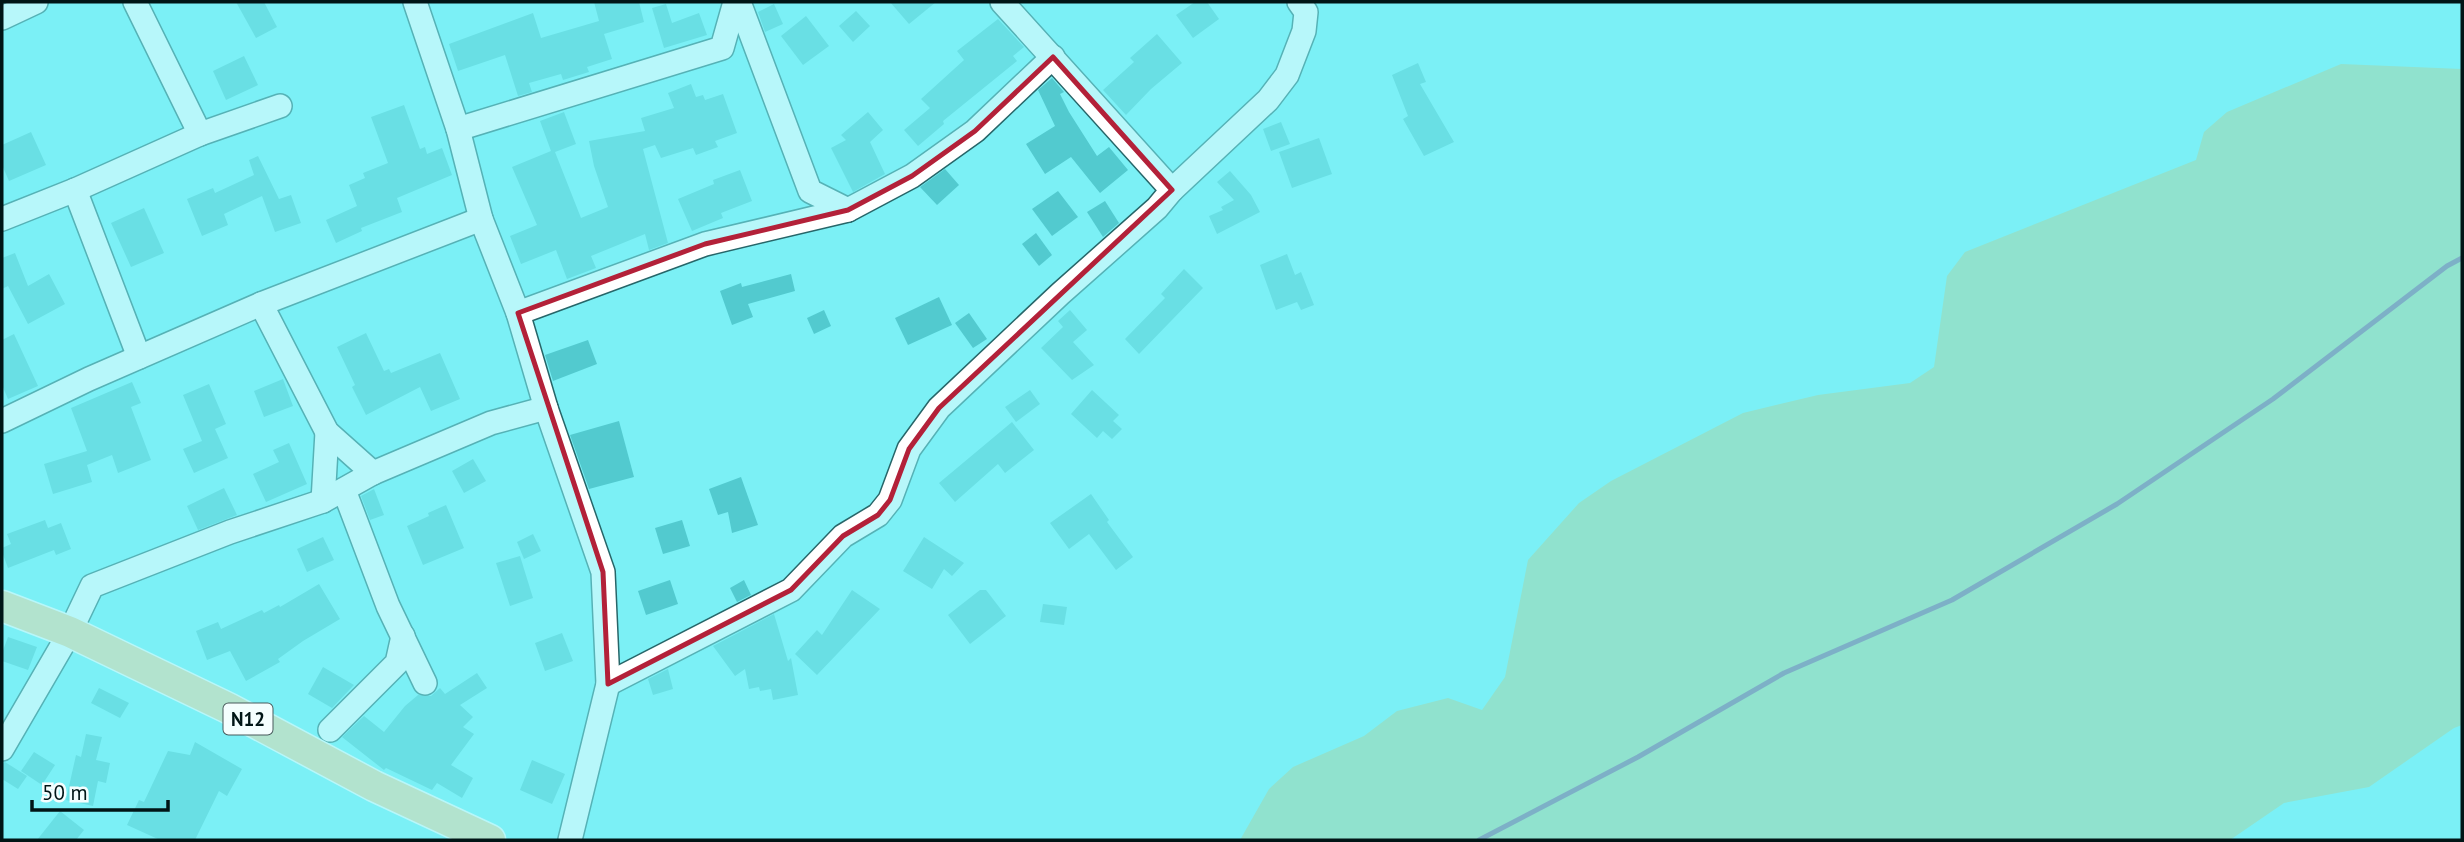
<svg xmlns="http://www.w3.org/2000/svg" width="2464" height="842" viewBox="0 0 2464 842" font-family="'PT Sans',sans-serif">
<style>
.green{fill:#a9d09e}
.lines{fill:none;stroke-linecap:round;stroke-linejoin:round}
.stream{stroke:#7f638f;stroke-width:5}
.building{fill:#52cacf}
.minor-casing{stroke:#276669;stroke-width:26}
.major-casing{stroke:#fff;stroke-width:33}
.minor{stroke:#fff;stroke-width:23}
.major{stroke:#f3d39e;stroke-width:30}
.marked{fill:none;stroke:#b32139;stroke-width:5;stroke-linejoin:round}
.labels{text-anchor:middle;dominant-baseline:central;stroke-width:5;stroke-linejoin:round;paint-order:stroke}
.shield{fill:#f4fefe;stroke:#495b5c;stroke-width:2}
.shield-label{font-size:19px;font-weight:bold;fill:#001516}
</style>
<rect width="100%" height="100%" fill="#7bf0f5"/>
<!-- green -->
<path class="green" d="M2341 64 2462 69V725L2454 728 2369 787 2284 803 2230 840H1240L1269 789 1293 767 1364 736 1397 711 1448 698 1482 710 1505 677 1528 560 1579 503 1611 481 1743 413 1818 395 1910 383 1934 367 1947 276 1965 252 2196 160 2204 132 2227 112Z"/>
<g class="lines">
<!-- stream -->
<path class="stream" d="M1479 840 1638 757 1784 673 1952 600 2117 504 2273 399 2447 266 2462 258"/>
</g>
<!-- building -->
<g class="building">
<path d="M236 2H264L277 27 256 38Z"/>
<path d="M594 2H639L644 22 604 34 612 59 587 67 589 72 563 80 561 74 529 83 532 92 518 96 505 55 458 71 449 44 533 13 541 38 599 21Z"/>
<path d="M890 2H936L909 24Z"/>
<path d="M1195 2H1207L1219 19 1193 38 1176 15Z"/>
<path d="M666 4 672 23 699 13 707 35 664 48 652 8Z"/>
<path d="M774 4 783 24 765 32 758 12Z"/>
<path d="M856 11 870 26 853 42 839 26Z"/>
<path d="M806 16 829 46 803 65 781 36Z"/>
<path d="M998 19 1024 47 1013 56 1017 61 943 121 944 124 918 146 904 130 930 108 921 99 964 60 957 51Z"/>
<path d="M1157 34 1182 63 1151 89 1126 115 1103 90 1134 62 1130 58Z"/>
<path d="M244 56 258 85 226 100 213 71Z"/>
<path d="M1418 63 1426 82 1420 84 1454 142 1424 156 1403 119 1408 116 1392 75Z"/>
<path d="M1052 78 1064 92 1060 94 1069 112 1097 156 1109 147 1128 170 1100 193 1071 157 1045 174 1026 144 1055 126 1038 90Z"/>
<path d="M691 84 696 97 703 95 705 100 723 94 737 133 715 141 718 147 696 155 693 148 661 158 655 145 643 149 668 243 649 250 645 234 591 256 596 268 567 279 556 250 521 264 510 236 537 225 512 167 551 151 540 121 564 112 576 144 555 152 581 218 608 207 594 166 589 141 645 131 641 118 674 108 668 93Z"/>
<path d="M404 105 420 149 425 147 427 154 442 148 452 175 397 198 402 212 361 228 362 231 336 243 326 220 357 206 349 185 365 178 363 173 388 163 371 117Z"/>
<path d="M868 112 883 130 870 142 885 174 853 192 831 148 846 140 841 135Z"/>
<path d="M1281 122 1290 144 1271 151 1263 129Z"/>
<path d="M31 132 46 165 9 181 2 165V145Z"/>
<path d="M1319 138 1332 174 1292 188 1279 152Z"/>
<path d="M258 156 279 199 291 195 301 223 275 232 262 196 224 214 228 225 202 236 187 199 213 188 215 193 254 175 249 160Z"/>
<path d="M945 169 959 185 937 205 920 187Z"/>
<path d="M740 170 752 201 721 213 723 218 692 231 678 199 714 184 713 180Z"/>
<path d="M1230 171 1251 195 1260 212 1217 234 1209 216 1223 210 1221 207 1234 200 1217 182Z"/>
<path d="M1058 191 1078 217 1052 236 1032 209Z"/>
<path d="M1105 201 1119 223 1103 237 1087 212Z"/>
<path d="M144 208 164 253 131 267 111 223Z"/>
<path d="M1036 233 1052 255 1039 266 1022 244Z"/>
<path d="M15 253 28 286 49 274 65 304 28 324 8 286 2 289V258Z"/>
<path d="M1287 254 1295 275 1301 272 1314 305 1301 310 1297 302 1276 310 1260 265Z"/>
<path d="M1184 269 1203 288 1139 354 1125 339 1165 298 1161 294Z"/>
<path d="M791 274 795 291 748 304 753 317 732 325 720 291 741 283 742 287Z"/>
<path d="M939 297 952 325 908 345 895 318Z"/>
<path d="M824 310 831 326 814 334 807 318Z"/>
<path d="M1070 310 1087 330 1073 342 1094 365 1072 380 1041 348 1063 327 1058 321Z"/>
<path d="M969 313 987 339 973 348 955 323Z"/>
<path d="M366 333 384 371 389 369 391 373 440 353 460 399 431 411 420 387 366 415 352 387 355 385 337 347Z"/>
<path d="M14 334 38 386 8 399 2 385V340Z"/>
<path d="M588 340 597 364 553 381 545 355Z"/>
<path d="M283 379 293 406 264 417 254 391Z"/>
<path d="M132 382 141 403 131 407 151 460 118 473 112 455 87 465 92 482 53 494 44 464 87 451 71 408Z"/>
<path d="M209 384 226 424 215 429 228 458 194 473 183 449 202 441 183 395Z"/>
<path d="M1030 390 1040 404 1016 422 1005 407Z"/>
<path d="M1092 390 1119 415 1113 421 1122 429 1112 439 1103 431 1097 438 1071 414Z"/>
<path d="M619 421 634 477 589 489 570 435Z"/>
<path d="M1012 422 1034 450 1005 473 998 464 955 502 939 483Z"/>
<path d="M289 443 307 484 266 502 253 474 279 462 273 450Z"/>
<path d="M473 459 486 481 464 493 452 471Z"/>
<path d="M741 477 758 525 732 533 728 512 718 515 709 489Z"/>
<path d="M224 488 237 515 198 530 187 506Z"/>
<path d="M374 489 384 515 370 520 361 496Z"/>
<path d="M1091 494 1109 520 1107 522 1133 557 1116 570 1089 534 1069 549 1050 523Z"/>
<path d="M446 505 464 548 423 565 407 526 429 516 428 513Z"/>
<path d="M45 520 48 528 61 523 71 549 56 555 54 550 8 568 2 552V548L11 544 7 534Z"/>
<path d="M682 520 690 546 663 554 655 528Z"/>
<path d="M533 534 541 551 524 559 517 542Z"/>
<path d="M323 537 334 560 307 572 297 549Z"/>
<path d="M924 537 964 563 952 576 944 569 932 589 903 571Z"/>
<path d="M520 556 533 598 510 606 496 563Z"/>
<path d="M670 580 678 604 646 615 638 591Z"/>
<path d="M744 580 751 595 737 602 730 588Z"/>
<path d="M319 584 340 619 303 641 278 659 280 662 246 681 230 651 207 660 196 631 218 622 221 629 262 610 264 613 279 605 280 607Z"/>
<path d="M852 590 880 609 817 675 795 654 817 630 822 635Z"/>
<path d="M980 590H986L1006 616 970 644 948 615Z"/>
<path d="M1043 604 1067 607 1064 625 1040 622Z"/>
<path d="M774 614 788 661 791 658 798 695 773 700 771 689 760 691 759 687 749 689 745 669 735 676 713 646Z"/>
<path d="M562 633 573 661 545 671 535 643Z"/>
<path d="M8 637 37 647 28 670 2 661V653Z"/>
<path d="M323 667 354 685 332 708 308 694Z"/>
<path d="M668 669 673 689 653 695 648 679Z"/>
<path d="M477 673 487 688 460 705 473 717 463 727 474 734 451 765 473 778 462 798 437 783 432 790 386 768 384 770 342 737 364 716 384 732 405 706 418 695 431 696 440 688 445 694Z"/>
<path d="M99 688 129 703 120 718 91 703Z"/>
<path d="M86 734 102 737 96 760 110 763 106 783 98 781 93 806 66 800 76 755 81 757Z"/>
<path d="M195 742 242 769 227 796 219 791 195 840H160L127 825 139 800 144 802 168 751 190 755Z"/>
<path d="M34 752 55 765 42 785 21 771Z"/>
<path d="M532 760 565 774 552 804 520 790Z"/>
<path d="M5 762 27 776 18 789 2 779V763Z"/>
<path d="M60 811 84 830 76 840H37Z"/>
</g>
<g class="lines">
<!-- minor casing -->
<g class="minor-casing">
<g id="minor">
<path d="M135 2 200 134"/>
<path d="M415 2 458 129 481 219 518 313 546 408 603 572 608 684 570 840"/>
<path d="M2 18 36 2"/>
<path d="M458 129 722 48 735 2"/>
<path d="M75 190 139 357"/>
<path d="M1172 190 1268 100 1287 75 1304 31 1306 12 1299 2"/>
<path d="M848 210 912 176 975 131 1053 57"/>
<path d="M2 219 75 190 200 134 280 106"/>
<path d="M261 304 327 432 373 473"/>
<path d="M518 313 705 244 848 210 810 191 739 2"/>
<path d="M2 421 89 379 261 304 481 219"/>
<path d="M344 490 388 606 425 683"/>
<path d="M323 501 327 432"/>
<path d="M608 684 791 590 843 536 878 515 890 500 909 449 939 408 1060 294 1157 208 1172 190 1002 2"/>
<path d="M330 730 397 663 403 636"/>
<path d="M2 749 70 632 92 586 230 532 323 501 373 473 491 423 546 408"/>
</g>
</g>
<!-- major casing -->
<g class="major-casing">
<path id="major" d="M2 606 70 632 228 708 374 786 490 840"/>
</g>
<!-- minor -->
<use href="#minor" class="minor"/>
<!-- major -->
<use href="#major" class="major"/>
</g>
<!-- marked area -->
<path d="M0 0H2464V842H0ZM1053 57 1172 190 939 408 909 449 890 500 878 515 843 536 791 590 608 684 603 572 518 313 705 244 848 210 912 176 975 131Z" fill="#7bf0f5" fill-opacity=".55" fill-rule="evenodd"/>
<path class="marked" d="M1053 57 1172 190 939 408 909 449 890 500 878 515 843 536 791 590 608 684 603 572 518 313 705 244 848 210 912 176 975 131Z"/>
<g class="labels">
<!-- shield labels -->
<rect class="shield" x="223.5" y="703.5" width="49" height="31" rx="5"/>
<g class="shield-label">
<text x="248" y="719">N12</text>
</g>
</g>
<!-- border -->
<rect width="2464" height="842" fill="none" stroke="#001516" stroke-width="7"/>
<!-- scale -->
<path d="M32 800v10h136v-10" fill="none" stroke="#001516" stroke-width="3.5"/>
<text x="42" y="800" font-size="21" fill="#001516" stroke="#f4fefe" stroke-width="5" paint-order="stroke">50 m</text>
</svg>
